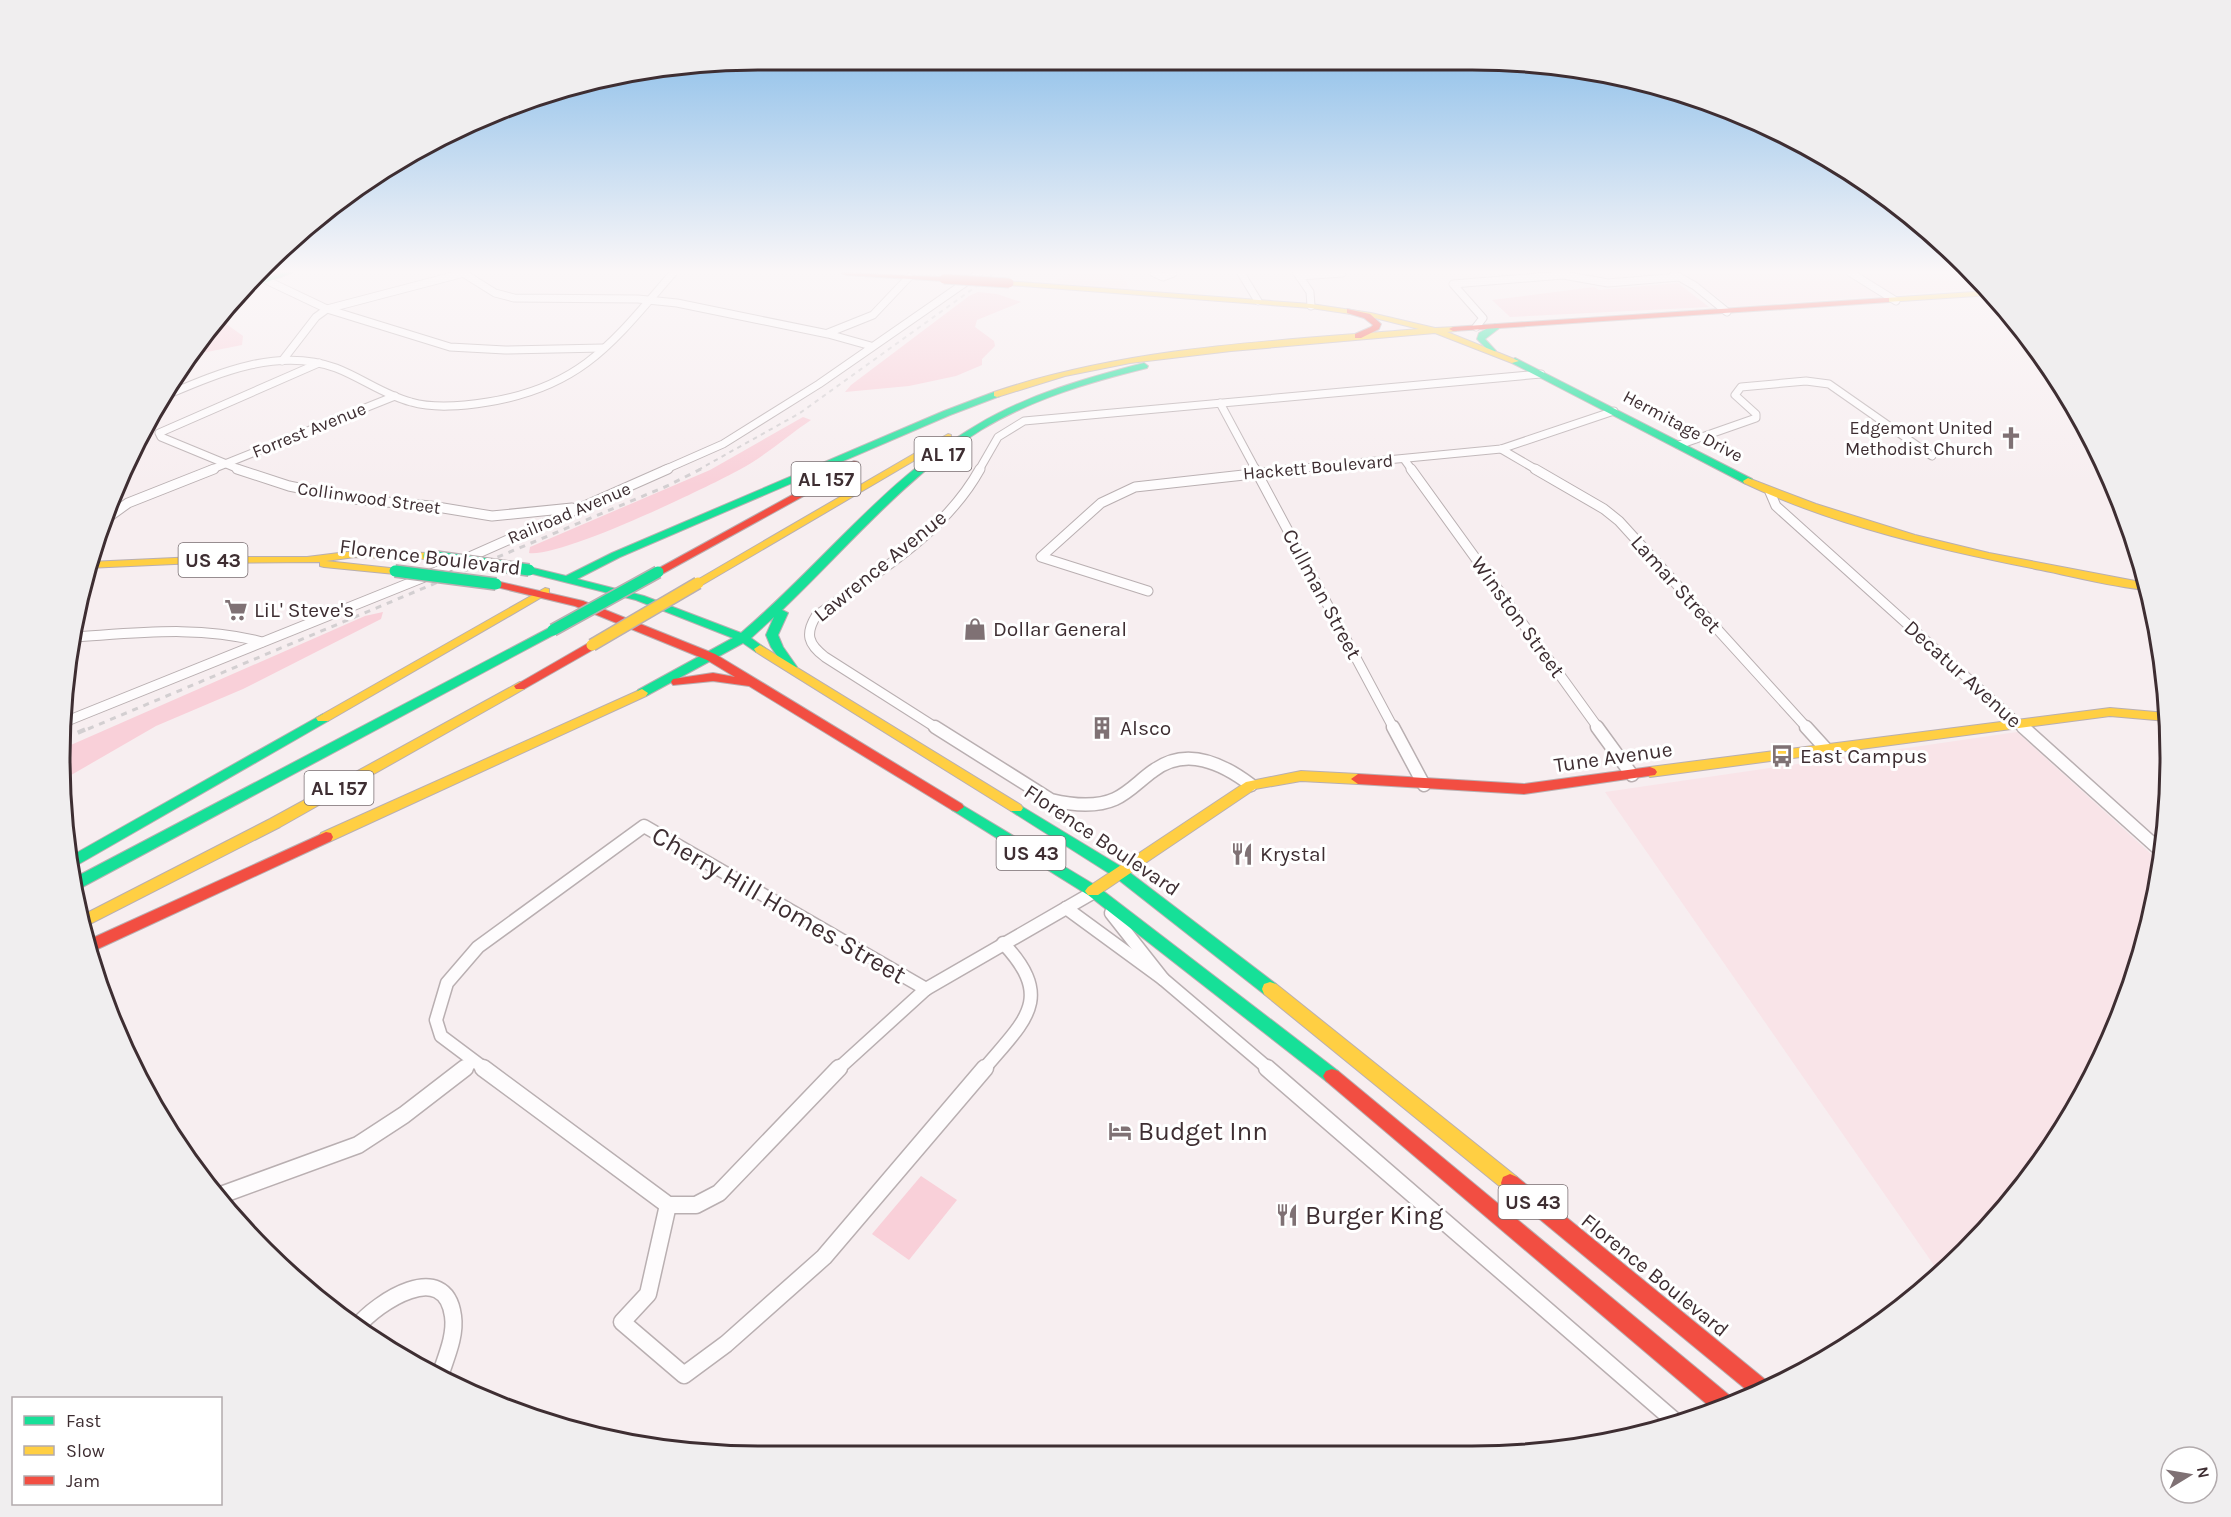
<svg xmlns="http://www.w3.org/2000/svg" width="2231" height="1517" viewBox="0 0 2231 1517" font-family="Karla,sans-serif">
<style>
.built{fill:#f9e4e8}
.green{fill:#f9d0d9}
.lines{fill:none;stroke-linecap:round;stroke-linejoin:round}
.street-far3-casing{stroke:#b9afb1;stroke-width:9}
.street-far2-casing{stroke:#b9afb1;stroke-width:11}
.street-far1-casing{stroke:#b9afb1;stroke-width:15}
.street-casing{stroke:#b9afb1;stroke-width:19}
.fast-casing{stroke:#b9afb1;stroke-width:2}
.slow-casing{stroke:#b9afb1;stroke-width:2}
.jam-casing{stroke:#b9afb1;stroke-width:2}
.street-far3{stroke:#fefcfd;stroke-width:7}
.street-far2{stroke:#fefcfd;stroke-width:9}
.street-far1{stroke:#fefcfd;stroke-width:12}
.street{stroke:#fefcfd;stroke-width:16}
.fast{fill:#16e098;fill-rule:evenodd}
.slow{fill:#ffcf43;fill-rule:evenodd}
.jam{fill:#f24e42;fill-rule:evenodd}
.rail-far2{stroke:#d3cfd1;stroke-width:2;stroke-dasharray:4.5 4.5;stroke-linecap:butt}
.rail-far1{stroke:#d3cfd1;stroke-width:3;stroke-dasharray:6 6;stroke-linecap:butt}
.rail{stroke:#d3cfd1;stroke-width:4.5;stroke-dasharray:8 8;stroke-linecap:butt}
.fast-bridge-casing{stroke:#b9afb1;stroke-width:14;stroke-linecap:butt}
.slow-bridge-casing{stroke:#b9afb1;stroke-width:14;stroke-linecap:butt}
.jam-bridge-casing{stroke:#b9afb1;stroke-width:11;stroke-linecap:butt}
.fast-bridge{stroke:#16e098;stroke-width:11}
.slow-bridge{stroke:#ffcf43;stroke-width:11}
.jam-bridge{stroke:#f24e42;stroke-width:9}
.labels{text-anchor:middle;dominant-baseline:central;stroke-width:6;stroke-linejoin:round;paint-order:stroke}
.far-street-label{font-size:18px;fill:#3e2e32;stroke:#fff}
.far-poi-label{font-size:18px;fill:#3e2e32;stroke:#fff;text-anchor:end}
.shield{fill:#fff;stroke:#786d70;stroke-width:1.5}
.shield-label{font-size:20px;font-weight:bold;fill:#3e2e32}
.street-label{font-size:21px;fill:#3e2e32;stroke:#fff}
.poi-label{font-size:21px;fill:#3e2e32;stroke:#fff;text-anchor:start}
.near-street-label{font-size:26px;fill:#3e2e32;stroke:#fff}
.near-poi-label{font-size:26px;fill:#3e2e32;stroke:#fff;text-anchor:start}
.rim{fill:none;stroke:#3e2e32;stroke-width:3}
</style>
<rect width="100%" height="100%" fill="#f7eef0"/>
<!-- built -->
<g class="built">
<path d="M1065 273H1121L1130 290 1058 285 1057 279 1066 276Z"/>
<path d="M1684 273H1973L1986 288 1731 307Z"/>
<path d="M2017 732 2161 863 2158 894 2118 1025 2053 1146 1967 1252 1940 1274 1605 792Z"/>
</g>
<!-- green -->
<g class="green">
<path d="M1678 283 1709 307 1510 317 1492 300 1594 287 1599 290Z"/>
<path d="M978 292 997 294 1021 302 977 320 975 327 994 341 995 346 982 359V365L956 376 909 386 845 392 851 385 969 296Z"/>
<path d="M218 318 243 336 242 345 192 355 205 333Z"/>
<path d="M803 417 811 420C787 436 764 457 739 470 704 489 563 557 529 553L530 547 710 470Z"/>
<path d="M383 612 381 619 243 689 156 726 66 778 64 748 365 616Z"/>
<path d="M921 1176 957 1200 909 1260 872 1234Z"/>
</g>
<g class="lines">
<!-- street-far3 casing -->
<g class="street-far3-casing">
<g id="street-far3">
<path d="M463 273 495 293 514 298 638 299 677 303 828 334 871 346"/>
<path d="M1154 273 1163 277 1173 273"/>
<path d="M1241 273 1258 301"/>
<path d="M1297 273 1310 292 1311 306"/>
<path d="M1851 273 1896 301"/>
<path d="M1674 274 1695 286 1727 312"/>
<path d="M1300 276 1342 273"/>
<path d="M268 281 327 309 450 347 505 350 603 348"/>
<path d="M1476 327 1483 318 1453 284 1563 275 1608 283 1679 277"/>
<path d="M828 333 873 315 909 277"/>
<path d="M282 361 316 317 327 309 464 273"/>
<path d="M169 394C221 372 280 347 336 368 362 378 384 395 411 402 435 409 463 406 488 402 582 387 614 341 673 273"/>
<path d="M1220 403 1256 470"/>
<path d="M1679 445 1756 418V414L1735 395 1741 387 1806 381 1829 384 1932 456"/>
<path d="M1501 449 1537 470"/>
<path d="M1404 459 1412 470"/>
<path d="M210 470 395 396"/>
<path d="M241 470 161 437 159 433 319 363"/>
<path d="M664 470 723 444 819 384 979 273"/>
<path d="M979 470 998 437 1024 421 1541 374"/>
<path d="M1283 470 1501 449 1614 411"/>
</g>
</g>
<!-- street-far2 casing -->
<g class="street-far2-casing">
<g id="street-far2">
<path d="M237 469 289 486 353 499 431 506 492 516 572 508"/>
<path d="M1255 469 1394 729"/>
<path d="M1411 469 1599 729"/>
<path d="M1535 469 1604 509 1619 521 1808 729"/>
<path d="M1770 492 1776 506 2024 729"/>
<path d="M103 521 128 503 214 469"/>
<path d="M1148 591 1041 557 1101 503 1135 487 1298 469"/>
<path d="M74 637C137 633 200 625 262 642"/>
<path d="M62 723 422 578 668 469"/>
<path d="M938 729 825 657C808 644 805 634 816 616 875 574 944 534 980 469"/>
</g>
</g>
<!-- street-far1 casing -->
<g class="street-far1-casing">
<g id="street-far1">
<path d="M935 727 1051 800C1072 805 1095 808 1115 799 1130 792 1140 780 1153 771 1186 746 1222 763 1251 785"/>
<path d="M1393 727 1424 785"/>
<path d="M1597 727 1632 775"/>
<path d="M1806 727 1826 749"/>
<path d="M2023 727 2162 852"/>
<path d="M1066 908 1163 979 1269 1069"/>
<path d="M1111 913 1163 979"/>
<path d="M926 989 1094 892"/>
<path d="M463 1069 472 1062"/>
<path d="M485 1069 441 1036 436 1020 447 983 478 947 644 826 926 989"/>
<path d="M838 1069 926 989"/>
<path d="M984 1069C1024 1021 1056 999 1003 943"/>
</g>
</g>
<!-- street casing -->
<g class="street-casing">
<g id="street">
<path d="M483 1068 668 1205H696L719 1193 839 1068"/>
<path d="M1267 1068 1677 1423"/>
<path d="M221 1195 358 1145 404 1115 465 1068"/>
<path d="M668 1205 648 1294 622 1322 684 1375 726 1344 824 1257 985 1068"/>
<path d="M357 1327C377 1302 445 1258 453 1316 456 1337 445 1359 439 1379"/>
</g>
</g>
<!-- fast casing -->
<g class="fast-casing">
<g id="fast">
<path d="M281 273H292L246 289 251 283Z"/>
<path d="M1495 324 1502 326 1485 339 1496 351 1492 354 1477 339 1479 333Z"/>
<path d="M1515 358 1752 479 1753 481 1748 484 1744 483 1512 363 1511 361Z"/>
<path d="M1144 363 1148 366 1147 368C1090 382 1032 399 981 430 905 477 847 548 782 610L788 613 778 635 783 647 797 667 795 670H787L771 647 766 635 774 617 751 638 766 649 764 652H756L743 643 646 696H638L636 693 638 690 733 638 636 600 525 572 523 570 529 567 566 576 612 553 944 411 994 392H1000V396L950 415 620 557 577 579 644 596 741 633C820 566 887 477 977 425 1029 394 1086 378 1144 363Z"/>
<path d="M553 626 559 630 557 633 73 892 72 879Z"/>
<path d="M323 714 330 718 328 721 72 868 71 856Z"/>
<path d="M957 802 1098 887 1338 1071 1341 1076 1338 1081 1332 1083 1326 1081 1088 895 952 810 950 807Z"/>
<path d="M1016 803 1125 869 1276 984 1278 989 1276 994 1270 996 1264 994 1115 877 1011 811 1009 808 1011 805Z"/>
</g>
</g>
<!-- slow casing -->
<g class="slow-casing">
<g id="slow">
<path d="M1006 281 1311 304 1371 313 1435 328 1456 327V331L1447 332 1519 361 1512 363 1435 333 1231 351 1130 363 1065 376 997 397 994 396V392C1131 346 1277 341 1419 329L1371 317 1311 308 1009 285H1006Z"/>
<path d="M1988 291 1991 295 1886 302 1882 300 1886 298Z"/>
<path d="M948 434 951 435V439L702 585H694L692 583Z"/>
<path d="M1748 478 1816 504 1915 535 1989 553 2146 583 2148 590C2112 587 2076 577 2041 570 1941 550 1837 527 1744 483L1743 481Z"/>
<path d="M355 551 429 553 435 556 429 559 355 557 326 561 399 569 401 571 395 574 324 567 320 566V562L196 563 87 568 89 562 196 557H307Z"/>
<path d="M545 588 549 589V593L328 721H318L316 718Z"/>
<path d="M760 645 1021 805 1023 808 1021 811H1011L756 652 754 649Z"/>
<path d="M520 682 524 683 526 686 524 689 280 827 82 928 79 917 270 819Z"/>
<path d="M642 689 648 693 646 696 331 841H321L319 837 321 833Z"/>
<path d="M2110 708 2167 713V721L2110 716 1650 777 1643 772 1650 767Z"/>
<path d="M1301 771 1358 774 1365 779 1358 784 1301 781 1255 789 1098 895H1088L1085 891 1088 887 1246 782Z"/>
<path d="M1270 982 1276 984 1517 1177 1519 1183 1517 1189 1510 1192 1503 1189 1264 994 1262 989 1264 984Z"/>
</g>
</g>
<!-- jam casing -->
<g class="jam-casing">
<g id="jam">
<path d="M842 273 944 277 948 279 944 281 846 275Z"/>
<path d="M1886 298H1889V302L1453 331 1449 329 1453 327Z"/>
<path d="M1347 309 1370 314 1381 324 1379 329 1361 338H1355V334L1371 327 1373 325 1364 318 1347 313Z"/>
<path d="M854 461 858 462V466L662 574 658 575 652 572Z"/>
<path d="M496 581 583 601 715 654 962 804 964 807 957 812 952 810 749 686 713 681 673 685 671 682 673 679 713 673 735 677 707 660 575 606 492 586 490 584Z"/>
<path d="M592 641 596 642 598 645 596 648 524 689H516L514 686Z"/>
<path d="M1650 767 1655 769 1657 772 1655 775 1524 794 1358 784 1351 779 1358 774 1524 784Z"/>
<path d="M326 832 331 833 333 837 331 841 89 953 86 941Z"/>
<path d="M1332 1069 1338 1071 1735 1400 1736 1405 1715 1411 1326 1081 1323 1076 1326 1071Z"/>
<path d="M1510 1174 1517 1177 1773 1386 1754 1396 1503 1189 1501 1183 1503 1177Z"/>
</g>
</g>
<!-- street-far3 -->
<use href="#street-far3" class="street-far3"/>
<!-- street-far2 -->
<use href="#street-far2" class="street-far2"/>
<!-- street-far1 -->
<use href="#street-far1" class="street-far1"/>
<!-- street -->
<use href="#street" class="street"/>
<!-- fast -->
<use href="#fast" class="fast"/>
<!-- slow -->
<use href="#slow" class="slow"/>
<!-- jam -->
<use href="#jam" class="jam"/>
<!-- rail-far2 -->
<path class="rail-far2" d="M698 470 800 413 995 273"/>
<!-- rail-far1 -->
<path class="rail-far1" d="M88 729 667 486 701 469"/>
<!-- rail -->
<path class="rail" d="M63 739 91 727"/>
<!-- fast-bridge casing -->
<g class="fast-bridge-casing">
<g id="fast-bridge">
<path d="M429 556 529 570"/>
<path d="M395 571 496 584"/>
<path d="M553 630 658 572"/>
</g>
</g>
<!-- slow-bridge casing -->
<g class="slow-bridge-casing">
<path id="slow-bridge" d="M592 645 698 583"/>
</g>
<!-- jam-bridge casing -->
<g class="jam-bridge-casing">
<path id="jam-bridge" d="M944 279 1009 283"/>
</g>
<!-- fast-bridge -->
<use href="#fast-bridge" class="fast-bridge"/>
<!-- slow-bridge -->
<use href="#slow-bridge" class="slow-bridge"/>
<!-- jam-bridge -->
<use href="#jam-bridge" class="jam-bridge"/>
</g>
<!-- sky -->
<linearGradient id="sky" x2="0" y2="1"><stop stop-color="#7bb6e7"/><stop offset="0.56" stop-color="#fbf7f8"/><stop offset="1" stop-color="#fbf7f8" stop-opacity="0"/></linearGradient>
<rect width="2231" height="485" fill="url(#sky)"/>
<!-- icons -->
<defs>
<g id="church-bare" transform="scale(1.8)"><path d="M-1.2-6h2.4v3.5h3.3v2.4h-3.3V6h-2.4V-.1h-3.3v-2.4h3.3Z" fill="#7f7174" stroke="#fff" stroke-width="2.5" paint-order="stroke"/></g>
<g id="supermarket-bare" transform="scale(1.8)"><path d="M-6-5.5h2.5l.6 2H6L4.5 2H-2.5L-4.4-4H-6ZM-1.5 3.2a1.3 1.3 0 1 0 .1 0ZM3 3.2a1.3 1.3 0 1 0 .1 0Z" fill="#7f7174" stroke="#fff" stroke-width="2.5" paint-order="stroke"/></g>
<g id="shop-bare" transform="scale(1.8)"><path d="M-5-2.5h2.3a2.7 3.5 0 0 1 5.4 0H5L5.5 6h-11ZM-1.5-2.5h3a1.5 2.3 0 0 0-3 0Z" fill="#7f7174" stroke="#fff" stroke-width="2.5" paint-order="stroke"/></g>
<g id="building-bare" transform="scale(1.8)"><path d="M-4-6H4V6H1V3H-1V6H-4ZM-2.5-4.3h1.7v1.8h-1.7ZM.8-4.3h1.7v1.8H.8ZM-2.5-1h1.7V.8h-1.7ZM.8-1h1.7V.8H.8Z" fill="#7f7174" stroke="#fff" stroke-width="2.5" paint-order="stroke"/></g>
<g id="bus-bare" transform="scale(1.8)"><path d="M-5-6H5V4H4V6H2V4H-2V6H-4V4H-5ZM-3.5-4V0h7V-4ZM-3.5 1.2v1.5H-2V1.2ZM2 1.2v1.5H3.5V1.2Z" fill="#7f7174" stroke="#fff" stroke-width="2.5" paint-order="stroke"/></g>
<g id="restaurant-bare" transform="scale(1.8)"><path d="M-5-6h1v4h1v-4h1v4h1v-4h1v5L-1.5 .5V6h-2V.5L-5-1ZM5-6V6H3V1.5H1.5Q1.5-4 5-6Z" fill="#7f7174" stroke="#fff" stroke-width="2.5" paint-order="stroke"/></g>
<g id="hotel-bare" transform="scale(1.8)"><path d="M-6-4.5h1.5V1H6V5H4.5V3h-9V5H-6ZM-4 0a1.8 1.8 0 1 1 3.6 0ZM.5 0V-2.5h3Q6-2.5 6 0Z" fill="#7f7174" stroke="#fff" stroke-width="2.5" paint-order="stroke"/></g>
</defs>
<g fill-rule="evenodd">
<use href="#church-bare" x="2011" y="438"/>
<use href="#supermarket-bare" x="236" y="610"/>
<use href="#shop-bare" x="975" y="629"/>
<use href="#building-bare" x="1102" y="728"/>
<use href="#bus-bare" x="1782" y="756"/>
<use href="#restaurant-bare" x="1242" y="854"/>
<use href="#hotel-bare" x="1120" y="1131"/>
<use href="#restaurant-bare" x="1287" y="1215"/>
</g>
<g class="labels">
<!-- far-street labels -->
<g class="far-street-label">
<text transform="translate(1683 426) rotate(28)">Hermitage Drive</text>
<text transform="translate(309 430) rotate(-22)">Forrest Avenue</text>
<text transform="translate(1318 467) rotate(-5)">Hackett Boulevard</text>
<text transform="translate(369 498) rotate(8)">Collinwood Street</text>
<text transform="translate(569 513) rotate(-23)">Railroad Avenue</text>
</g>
<!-- far-poi labels -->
<g class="far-poi-label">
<text x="1993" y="428">Edgemont United<tspan x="1993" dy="21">Methodist Church</tspan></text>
</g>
<!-- shield labels -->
<g class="shield">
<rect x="914.5" y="437" width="57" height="34" rx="4.5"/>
<rect x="791.5" y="462" width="69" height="34" rx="4.5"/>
<rect x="178.5" y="543" width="69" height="34" rx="4.5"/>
<rect x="304.5" y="771" width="69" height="34" rx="4.5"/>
<rect x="996.5" y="836" width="69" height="34" rx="4.5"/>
<rect x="1498.5" y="1185" width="69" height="34" rx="4.5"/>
</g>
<g class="shield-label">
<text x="943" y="454">AL 17</text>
<text x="826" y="479">AL 157</text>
<text x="213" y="560">US 43</text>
<text x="339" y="788">AL 157</text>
<text x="1031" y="853">US 43</text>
<text x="1533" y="1202">US 43</text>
</g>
<!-- street labels -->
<g class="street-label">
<text transform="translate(430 557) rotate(7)">Florence Boulevard</text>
<text transform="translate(880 566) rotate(-39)">Lawrence Avenue</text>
<text transform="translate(1676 584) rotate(48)">Lamar Street</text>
<text transform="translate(1322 594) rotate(62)">Cullman Street</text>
<text transform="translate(1518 617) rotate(54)">Winston Street</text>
<text transform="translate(1963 674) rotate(42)">Decatur Avenue</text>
<text transform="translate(1613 757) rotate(-8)">Tune Avenue</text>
<text transform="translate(1102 840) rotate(34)">Florence Boulevard</text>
<text transform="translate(1655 1275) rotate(39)">Florence Boulevard</text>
</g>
<!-- poi labels -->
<g class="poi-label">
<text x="254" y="610">LiL' Steve's</text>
<text x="993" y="629">Dollar General</text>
<text x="1120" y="728">Alsco</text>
<text x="1800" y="756">East Campus</text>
<text x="1260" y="854">Krystal</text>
</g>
<!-- near-street labels -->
<g class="near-street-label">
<text transform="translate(779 905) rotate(30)">Cherry Hill Homes Street</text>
</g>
<!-- near-poi labels -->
<g class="near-poi-label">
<text x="1138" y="1131">Budget Inn</text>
<text x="1305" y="1215">Burger King</text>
</g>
</g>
<!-- crop -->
<path d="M0 0H2231V1517H0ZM758 70H1472A688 688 0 0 1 2160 758V758A688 688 0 0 1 1472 1446H758A688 688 0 0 1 70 758V758A688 688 0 0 1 758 70Z" fill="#f0eeef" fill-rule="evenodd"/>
<path class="rim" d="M758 70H1472A688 688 0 0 1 2160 758V758A688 688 0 0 1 1472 1446H758A688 688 0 0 1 70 758V758A688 688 0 0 1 758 70Z"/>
<!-- legend -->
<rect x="12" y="1397" width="210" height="108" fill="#ffffff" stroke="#b2abad" stroke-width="1.5"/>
<rect x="24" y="1416" width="30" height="9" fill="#16e098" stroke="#b2abad" stroke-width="1.5"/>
<text x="66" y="1427" font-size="18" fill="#3e2e32">Fast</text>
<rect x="24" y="1446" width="30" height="9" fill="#ffcf43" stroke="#b2abad" stroke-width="1.5"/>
<text x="66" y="1457" font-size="18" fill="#3e2e32">Slow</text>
<rect x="24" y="1476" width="30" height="9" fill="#f24e42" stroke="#b2abad" stroke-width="1.5"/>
<text x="66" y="1487" font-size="18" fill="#3e2e32">Jam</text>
<!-- north arrow -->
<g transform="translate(2189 1475) rotate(79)"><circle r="28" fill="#ffffff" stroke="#b2abad" stroke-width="1.5"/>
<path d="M0-4.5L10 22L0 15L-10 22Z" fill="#7f7174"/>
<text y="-9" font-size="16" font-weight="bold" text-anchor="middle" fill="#3e2e32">N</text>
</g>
</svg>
